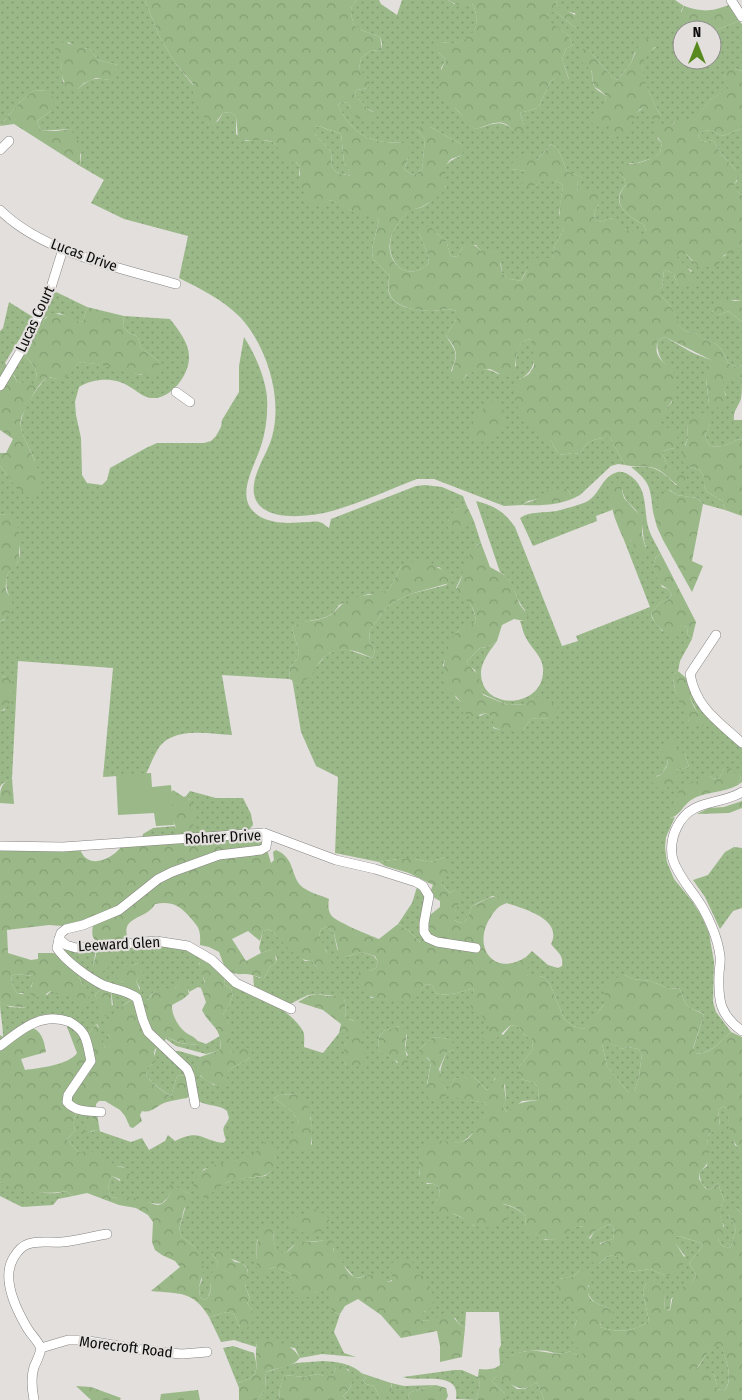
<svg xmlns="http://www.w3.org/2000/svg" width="742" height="1400" viewBox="0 0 742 1400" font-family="'Fira Sans Condensed',sans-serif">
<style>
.grass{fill:url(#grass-dots);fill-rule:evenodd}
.forest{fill:url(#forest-crowns);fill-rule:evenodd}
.park{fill:#9bb988}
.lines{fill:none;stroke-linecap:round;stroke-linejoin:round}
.minor-casing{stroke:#868482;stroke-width:10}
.minor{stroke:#fff;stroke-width:9}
.labels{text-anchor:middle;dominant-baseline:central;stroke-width:4.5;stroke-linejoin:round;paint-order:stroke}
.street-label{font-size:15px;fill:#0c0b0b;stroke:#e2dfdd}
</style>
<defs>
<pattern id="grass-dots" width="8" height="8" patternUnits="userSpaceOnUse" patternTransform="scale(1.25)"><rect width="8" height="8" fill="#9bb988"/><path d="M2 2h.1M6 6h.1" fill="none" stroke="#849e74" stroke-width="1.8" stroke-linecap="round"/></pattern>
<pattern id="forest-crowns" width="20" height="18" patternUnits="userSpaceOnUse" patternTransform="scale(1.25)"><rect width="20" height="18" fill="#9bb988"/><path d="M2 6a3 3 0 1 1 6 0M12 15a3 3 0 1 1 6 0" fill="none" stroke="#849e74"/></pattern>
</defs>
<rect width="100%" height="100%" fill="#e2dfdd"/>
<!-- grass -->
<g class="grass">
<path d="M0 0H145L159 36 176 64 193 85 194 92 209 125 218 121 223 113 230 112 236 116V134L246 141 258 139 273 142C281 152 293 157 300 167L299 175 329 200 337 202 352 211 373 216 379 220 372 249 373 259 390 276C380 304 408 310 430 311 440 311 447 307 457 311V318L446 336C456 352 459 352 451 371L463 380C471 367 487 367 498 374L516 366C516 354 516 346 527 339L533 340C535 359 537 369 519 380L542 434 551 441 559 455 573 453 580 454C587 440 595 438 610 438L625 465 618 464 611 466 580 495H571L567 489H558L534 500 528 501 522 505 504 506 434 479H417C388 490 354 506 324 513 304 517 259 522 254 494 251 475 267 455 272 437 283 398 267 346 240 317 223 300 201 289 179 278L188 236 124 219 91 203 104 180 80 166 81 155 70 129 41 131 37 121 51 111 46 90 33 91 20 102 0 126ZM68 42 78 48 90 49 98 60 118 65 109 80C94 77 89 79 78 89L63 82 61 60Z"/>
<path d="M357 0H379L381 4 397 15 402 0H448L454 4 472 3C485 28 469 48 441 42L438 52 446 60 441 68 444 101 452 105 475 129C489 126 501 117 513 130L524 125 520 113 538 108 550 82 556 77 569 79 562 59 566 49 573 45 568 35 548 21 547 12H556L576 28 575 13 564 11 556 4 557 0H675L684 6 681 11 688 30 701 27 706 30H682V60H712V32L739 21 742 24V71L735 69 724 75 729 89 711 99 691 124 684 121 673 122 672 127 665 128 657 138 662 143 660 153 653 158 637 163H630L618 172 624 178 626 185C608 203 628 216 644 225L646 231V237L623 229 613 219 609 218 602 222 595 220 594 212 599 204 591 191H578L577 183 583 178 567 171 558 149 551 144 537 160 511 169 527 171 536 185 544 179 559 182 563 186 559 213 564 229 555 245 552 259C536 257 527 268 521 281L510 279 502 273 501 264 494 251H481L476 245 463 247 458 256 451 257 446 240 436 233H419L427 252 429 263C407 285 383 261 392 234 394 229 406 211 411 209 414 208 419 209 422 207 431 203 439 193 446 187 443 165 443 164 462 155L461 144 430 127 417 130 425 139 422 169 414 175 404 170 408 158 403 143C394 142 384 143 375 140 358 136 345 121 338 105L342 102 348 103 351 108 374 112 368 109 354 94 357 90 368 88 359 69 361 58 370 51 382 50V43L380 37 361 30 354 25C351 14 348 9 357 0ZM656 47C650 51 644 55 643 62 639 77 654 103 661 116L649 115 645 107C631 113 633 131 613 137L609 136V125L600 112 605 106 606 96 596 89 593 84 589 50 612 77 617 80 631 63 635 52Z"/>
<path d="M320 126C328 131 333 130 341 134L344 163 349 170 351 176 336 172 331 166 332 153 315 134 314 127Z"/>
<path d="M742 128V195L731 188 737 181 736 170 722 155 713 140 703 142 698 136C706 126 713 132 723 136Z"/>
<path d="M742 245V300H726L712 312 719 315 728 311 742 322V365L738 368 728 363C725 355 722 347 714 343 705 339 703 341 696 333 674 332 680 320 670 306 666 300 661 296 655 292L662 287 664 270 673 273 678 286 692 271 683 265 676 257 680 254H686L692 261 721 259C726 253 735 250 742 245Z"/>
<path d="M52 290 87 307 83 321 80 322 59 313 46 317 34 336Z"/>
<path d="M9 302 33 317 0 371V331L3 328Z"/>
<path d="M124 316 170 319C178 329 189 343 189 356 190 375 170 400 151 398 143 397 137 391 130 387 115 377 95 378 79 387L75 402 76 415 81 438 82 475 87 483 102 485 107 480 110 468 146 448 157 443H204L211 441 216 436 221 427 222 420 239 392V366L244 337C255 354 265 377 267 397 268 414 266 431 261 446 254 468 233 499 259 516 275 525 290 523 308 522 311 522 316 521 319 522 322 522 326 526 329 528L331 519 416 486 425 485 442 487 463 496 466 504 456 509 448 521 459 528 474 521 481 543 477 545 456 588C466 598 475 606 476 622L467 628 457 632 449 648 443 665 456 698 480 716 486 713 493 718V728L500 730H523L531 719 540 718 548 719 546 702 533 698 527 704 508 705 483 694 475 670 469 666 467 661 480 648 488 647 497 641C491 649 482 661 481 671 479 713 546 709 543 668 542 656 532 649 526 638 523 633 522 626 520 621H524L525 610C514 598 515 580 500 572L476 501C493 505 505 512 515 527L562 646 578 641 576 636 650 607 624 540H630L634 546 646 547C641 535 645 522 637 512 630 502 625 503 622 489L612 504V510L596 516 597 521 533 546 520 518C529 511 545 513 557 511 563 509 580 505 586 502 599 496 602 477 615 473 621 470 627 473 632 477 649 491 643 512 649 530 652 538 657 546 661 554L656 557 653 566 662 587 668 589 672 595 666 601 661 602 651 613 652 618 662 631H678L681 627 686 626 688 630 687 634 692 639 680 661 678 671 673 674C672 690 683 706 689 721L698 713 690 698 692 695 696 702 742 747V782L738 785 741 777 733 772 724 769 720 777 714 779 709 776 679 793C677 803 671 808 670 818L675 817 666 837 665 848 667 862 674 879 692 901 701 915 709 933 714 962 713 1002 716 1012 731 1032C718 1043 714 1052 695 1054L693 1049 704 1015C700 1010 693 1011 689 1007 683 1002 683 994 679 988L669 989 651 981 633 979 625 975 604 995V1004L591 1023 584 1029 573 1026 564 1019 550 984 545 978 540 976H528L524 973 530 959 526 957 532 951 548 965 558 968 562 966C564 955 557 952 551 944 563 920 526 909 509 904 503 902 498 897 492 896L472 906 466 921 460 923 454 920V914L456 909 455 890 450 893 441 884 445 857 430 862 414 859H398L379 862 335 853 338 777 316 766 309 750 301 732 293 684 307 678 326 655 336 650 346 649 372 658 375 651 370 642 369 631 387 607 396 601 410 594 446 585 453 576 445 573 439 567 401 566 389 590 380 594H368L339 605C327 626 308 615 292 628L299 652 297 659 290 667 289 679 222 675 232 735C209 734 173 726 158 749 153 757 150 766 146 774L103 777 113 668 18 661 12 778 2 784 0 787V711L5 710V676H0V622L4 620 11 600C6 590 5 584 8 573 31 557 15 534 6 514L0 515V466L12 482 35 461C31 450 23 439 21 428 18 416 38 384 48 377 66 382 67 373 78 363 100 361 121 371 142 375L159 361 141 348 138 337 128 332 123 327ZM685 754 689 767 676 770 670 784 665 789 656 776 661 775 667 765 668 759Z"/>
<path d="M665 337 693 353 711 360 713 365 706 379 709 405 726 395 723 388 722 380 742 377C742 384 742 392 741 399 738 407 733 411 734 420H742V440L739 439 724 446 710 447 705 436 710 424H687L688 438 685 445 690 467 700 470 704 477V485L706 491 722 501 725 510 703 504 697 498 677 495 670 490H666L660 507 653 512C650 487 651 483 631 467 656 466 659 469 676 485L687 479 667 465 662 452 669 449 675 448 659 427 666 409 672 402 673 372C661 361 658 357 657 341Z"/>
<path d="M23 355C32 362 42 373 33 385L17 382 15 377 11 372Z"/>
<path d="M190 791 216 798H243L251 814 253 825 249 830 142 838 143 834 153 828 175 826 176 828 190 800 186 796Z"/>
<path d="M734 847 742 848V908L733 911 720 929 705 897 693 880 708 875 725 852Z"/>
<path d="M417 887 425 897 420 928 423 939 420 942 408 930 398 924 412 903Z"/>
<path d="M327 927 334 933 337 949 346 957 361 952 374 956 378 962 376 968 369 971H361L371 998C398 997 404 1010 426 984L432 985 436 993C447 997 462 992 473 988 476 1010 483 1025 503 1035L511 1025 519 1027 523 1034 532 1039 533 1049 519 1067 521 1079 535 1083 539 1091 538 1100 522 1101 508 1113 503 1107 506 1100 505 1085 495 1078 492 1085 487 1090 473 1076C466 1079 461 1077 454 1079L451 1085 470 1100 486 1103C487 1106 488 1109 487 1111 487 1118 469 1139 463 1141 456 1144 448 1142 440 1140L419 1166V1174L427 1184H434L439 1188 440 1194 436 1201 452 1213 469 1221 474 1226 502 1204C511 1205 519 1210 526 1216L525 1226 545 1240 556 1239 564 1235 567 1230 578 1226 584 1227V1232L590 1239 594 1232 609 1224 613 1226 614 1234 613 1239 600 1243 599 1264C610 1253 610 1255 625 1259L630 1272 650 1269 666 1276 679 1266 685 1256 676 1244V1237L680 1236C687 1240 695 1240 703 1244L700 1250 689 1263 696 1275 693 1281 671 1299 670 1309 665 1312 664 1295 646 1283 643 1292 649 1321C634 1332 618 1333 600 1327L601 1322 609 1308C598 1304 591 1303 587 1290L589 1286 579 1271 574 1276 559 1279 577 1307 578 1317 573 1331 584 1355H577L570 1351C561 1356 556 1353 547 1351 538 1350 524 1350 515 1354 510 1356 505 1363 500 1366L499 1349 501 1345 499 1312H466L465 1328 460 1325 455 1318 441 1317 433 1320 421 1321 417 1315 426 1311 419 1275 414 1269 388 1282C368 1267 372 1279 354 1277L334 1254V1248L323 1240C308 1244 298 1238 287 1252L277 1254 274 1242 273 1229 257 1240 256 1258 269 1269 275 1267 290 1273 292 1278 311 1294 318 1291H330L334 1312 340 1314 334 1332 344 1353 356 1357 322 1354 300 1358 295 1348 257 1343 256 1347 234 1340 221 1342 209 1317 227 1312 234 1314 240 1327 254 1312 247 1303 250 1299C249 1294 245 1287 245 1283 245 1278 250 1273 247 1268 244 1261 219 1255 211 1253L218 1262C217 1269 213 1272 212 1278 209 1286 213 1295 204 1300L200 1297 199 1287 202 1280 197 1255 195 1247 182 1237 179 1230 189 1194 175 1187C170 1192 168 1199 162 1203 157 1207 127 1195 114 1198L110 1196C108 1188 108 1182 112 1176L120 1181 124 1167 116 1166 91 1152H78L67 1139 75 1131C73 1122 73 1116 80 1109L92 1112C94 1120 93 1123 87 1127L91 1132 96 1130 131 1142 142 1138 149 1150 165 1141 168 1135 175 1141C200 1129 199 1139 223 1143L226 1140C221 1125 224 1129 229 1118L227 1111C219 1104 207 1107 197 1100L193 1078 170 1051H179L200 1057V1076L214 1085 226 1077 229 1070 250 1058 230 1052C229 1043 231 1034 229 1025 228 1021 224 1019 223 1014 227 1009 236 996 231 989 230 987 226 986 224 984L225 976C248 989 291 1009 303 1031 305 1035 304 1042 304 1047L323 1053 339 1033H351L354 1035 344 1045V1062L346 1065 358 1064 360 1043 353 1020 346 1019C344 1010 347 1004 343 997L317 994 308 995 290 1004 254 986 253 975 259 978H264L270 967 276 962 277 958 271 950 261 953 259 948 263 931 269 929 305 961H312L318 969 327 952 322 943 319 934 321 929ZM399 1026 407 1035 405 1050 408 1055 397 1063 394 1058 379 1051C377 1031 382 1031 399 1026ZM433 1037 450 1039 454 1050 446 1053C440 1071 437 1072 446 1090L427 1084 431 1062 419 1050ZM296 1094 311 1118 312 1145 295 1131 299 1121 290 1110 274 1098 279 1095ZM258 1151 276 1156 270 1172 265 1176 236 1179 220 1185 195 1181 204 1169 251 1157Z"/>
<path d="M157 943 186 948 208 961 199 963 205 984 201 988 198 987 189 992V990L179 984 174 989C158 989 157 987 147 1000H139L140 988 136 981 139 977V963L129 967 121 982 126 984 130 989C102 985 77 967 60 945L96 951 93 965 103 974C110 966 112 953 119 947Z"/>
<path d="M77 972 102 988 95 995 99 1003 98 1007 113 1005 111 991 131 996V1000C117 1008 113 1020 108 1034L111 1040V1046L105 1048 98 1025 96 1024 88 1035 51 1014 42 1015 0 1041V1035L3 1037C3 1024 0 1014 0 1002L10 1007 27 1008 23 993H17L13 987 11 976 16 974 33 976V981L31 987 47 995 51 991 61 993 86 988 82 984Z"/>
<path d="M220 1036V1050L206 1054 176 1046 166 1039 167 1037 179 1043 198 1045V1041L206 1044Z"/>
<path d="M605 1040 621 1049 628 1047 638 1049 642 1053 639 1077 634 1092H628L607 1066 602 1044Z"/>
<path d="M159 1047 178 1064 186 1075 177 1076 171 1096C167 1094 149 1081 147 1076 146 1075 146 1069 146 1068L153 1064 156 1049Z"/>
<path d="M724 1106 728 1110 729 1123 735 1145 741 1150 742 1153V1214L736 1208 728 1215 734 1224 736 1231C732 1237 734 1242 730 1248L722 1246 718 1239 724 1226C719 1216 718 1210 724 1201L718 1183 710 1190C702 1187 699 1180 700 1171L707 1166 708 1148 707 1138 711 1132 718 1129 720 1125 718 1110Z"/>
<path d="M0 1182C21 1187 44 1198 66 1191L73 1196 58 1199 53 1205 22 1207 0 1196Z"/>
<path d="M719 1342 722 1345C725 1360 735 1379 724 1391L718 1389 714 1374 697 1369 705 1356Z"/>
<path d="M233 1346 254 1353C259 1373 257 1377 237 1383L223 1348Z"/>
<path d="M323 1361C340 1362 355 1364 366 1378L363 1381 366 1384 374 1386 380 1398 392 1387 391 1383 404 1386 436 1385 411 1392 408 1396 410 1400H347L343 1396C353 1387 354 1381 348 1369L336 1368 332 1376H324L318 1374 304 1377 284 1375 280 1388 279 1400H257L265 1390 266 1372 296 1363Z"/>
<path d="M454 1370H462L478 1377 480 1384 476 1400 456 1399C461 1369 419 1383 403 1377Z"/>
<path d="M495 1377 504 1379 517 1389H525L537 1382 544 1400H505V1394L492 1381Z"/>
</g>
<!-- forest -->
<g class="forest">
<path d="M145 0H357C348 9 351 14 354 25L361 30 380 37 382 50 370 51 361 58 359 69 370 81 368 88 357 90 354 94 368 109 377 115 374 122 368 123 352 115 351 108 348 103 342 102 338 105C345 121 358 136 375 140 384 143 394 142 403 143L409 148 408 158 404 170 414 175 422 169 425 139 417 130 423 125 430 127 461 144 463 151 462 155C458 157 451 158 449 161 441 170 450 182 444 190 440 196 429 203 423 206 419 209 413 208 409 211 405 213 395 228 393 232 380 258 406 286 429 263L427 252 419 233 423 229 430 226 436 233 446 240 451 257 458 256 463 247C472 243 475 244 481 251H494L499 256 502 273 510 279 521 281 534 258H552L555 245 564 229C556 217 561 200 563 186L559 182 544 180 536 185 525 187 520 180 526 171 511 169C512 157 520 156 530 152L537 160 551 144 558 149 567 171 584 178 577 183 578 191H591L602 194 599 204 594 212 595 220 602 222 609 218 613 219 624 229 646 236V231L644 225C628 216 609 204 626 185L624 178 618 172V168C625 163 630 164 638 163 646 161 653 158 660 153L662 143 653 131 654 125 671 127 676 118 691 123 711 99 728 89 724 75 727 69H735L742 71V128L723 136C713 132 706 126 698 136L703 142 713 140 722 155 736 170 739 176 732 188 742 195V245L733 252 724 255 717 267H699L686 254H680L677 257C684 266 692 270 697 281L688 287 678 286 673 273 664 270 662 287 656 292C661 296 666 300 670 306 681 320 674 332 696 333 704 341 705 339 714 343 722 347 725 355 728 363L738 368 742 365V377L722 381 727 402 722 407 714 408 709 405 706 378 712 366 711 360 665 337 657 341C657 345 656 350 657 353 660 362 668 365 673 372 681 384 675 399 666 409L667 416 663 419 660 427 669 428 677 433 678 443 675 448 669 449 662 452 667 465 687 478 683 487C672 484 667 474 657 469 647 465 636 468 625 465L610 438C595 438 587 440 580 454L573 453 559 455 551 441 530 429 522 420 515 399 516 388 519 380 529 374 534 366 532 340 527 339C513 348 518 361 513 375L506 377 490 369 475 371 466 375 463 380 458 382 452 378C450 367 459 360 455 350 454 345 449 340 446 336L457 318V311C448 307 440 311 430 311 408 310 381 304 390 276L373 259 372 249 379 220C370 214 361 215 352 211 343 207 339 202 329 200 323 206 319 208 310 204L300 185V167L296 162 289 163 282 159 281 151 273 142C261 138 250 142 238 139L236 116 230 112 223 113 213 126 209 125 193 99V84L176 64 159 36ZM320 126C329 131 333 130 341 134L344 163 349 170 350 176 336 172 331 166 332 153 315 134V127Z"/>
<path d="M448 0H557L556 4C565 12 574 12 583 21L576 28 556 12 547 13 549 21 568 35 573 45 566 49 562 59 569 80 555 78 550 82 538 108 520 113 524 125V131L518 135C514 132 511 127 506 124 497 119 484 127 475 129 468 124 464 118 458 111 454 107 450 105 445 102 433 92 439 72 446 60L438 52 436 46 441 42C468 48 485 28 472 3 463 6 457 6 448 0Z"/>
<path d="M729 5 739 21 712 32V30C707 30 704 28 700 27 689 27 690 31 679 25V17L684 6C703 12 710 12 729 5Z"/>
<path d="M647 38 657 41C655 49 648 52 644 60 638 74 654 103 661 116L659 120 651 119 645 108 640 109 626 132 613 138 609 136V125L599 126 592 123 591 119 593 114C603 111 605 106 606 96 595 83 593 94 592 71L579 60 580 55 583 49 589 50 612 77 617 80 631 63 640 42Z"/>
<path d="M59 42C70 42 79 48 90 49L98 60 118 65 119 75 109 80 96 78 84 83 78 89H66L62 75 61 60 55 49Z"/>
<path d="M46 90 55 99 51 111 37 121 41 131H56L70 129 80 143V166L14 124 0 126 20 102 33 91Z"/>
<path d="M722 298 735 301 742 300V322L728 311 719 315 712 313Z"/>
<path d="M87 307 124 316 123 327 128 332 138 337 141 348 159 361V372C136 382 104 360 78 363L63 380 48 377C38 384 33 394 28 405 26 410 22 414 21 419 16 434 43 464 40 485 39 488 36 493 35 496L28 497 12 482 0 466V453H6L13 439 0 430V371L5 363C8 370 14 374 17 382L33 384C42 373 32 362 23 355L40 324 51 313 69 316 80 322 83 321Z"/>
<path d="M491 402H499C513 423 503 431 485 443L472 438 469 431C474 420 481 409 491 402Z"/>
<path d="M697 412 710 414V424L705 436 710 447 724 446 739 439 742 440V516L725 510 722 501 706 491 704 485V477L700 470 690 467 683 463V452L688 438 687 424Z"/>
<path d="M614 481 620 483 624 498 643 519C643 524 642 528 642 532 642 539 646 545 646 552L640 555 637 554 634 546 630 540H624C617 524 604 497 614 481Z"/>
<path d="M550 489H567L571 495H580C563 505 542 506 522 505 527 502 530 502 535 500 540 497 544 492 550 489Z"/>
<path d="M665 490H669L677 495 697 498 703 504 692 561 703 566 692 592 663 540 657 527 653 512 660 506Z"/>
<path d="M466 504 474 521C469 526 456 531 449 530L447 525C449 515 456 507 466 504Z"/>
<path d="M6 514 17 524 19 532V559L15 568 8 573C7 578 5 584 6 590 7 594 11 597 12 601 14 610 7 618 0 622V515Z"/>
<path d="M481 543 490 567 506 576 512 584 520 605 528 615 524 621 514 619 502 625 497 641 488 647 480 648 467 661C469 668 476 670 479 678 481 683 481 689 483 695L508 705 526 704 533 698 540 697 558 706 556 713 548 719 540 718 531 719 523 730H500L493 727V718L486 713 471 717 462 712 463 704C457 698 453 692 445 688 441 675 445 644 455 634 460 629 469 627 476 622 475 606 469 600 455 594 456 588 459 585 461 579 465 566 468 550 481 543Z"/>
<path d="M661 554 696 622 692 639 687 634 688 630 686 626C680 627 680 631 675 633 664 637 653 622 651 613L661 602 666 601 672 595 668 589 660 584 653 566 656 557Z"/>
<path d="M426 561 453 576V582L410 594 396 601 387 607 369 631 370 642 375 651 372 658C353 649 334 643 319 663 315 668 314 674 308 678 304 681 298 682 293 684L292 680 289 679 290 667 297 659 299 652 292 628C304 618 310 623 324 618 337 614 337 604 352 599 364 594 377 595 389 590L401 566 413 562Z"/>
<path d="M678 671 686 678 692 695 690 698 694 707 705 722 702 727C701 727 695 725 694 725 684 720 672 685 673 674Z"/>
<path d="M0 676C20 675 15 707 0 711Z"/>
<path d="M673 739 678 750 685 754 689 767 676 770 680 774 678 779 665 789 658 788 652 782V778L661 775 667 766 668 759 660 758 659 754 664 751 666 744Z"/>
<path d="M730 768 741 777 738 785C724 793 705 791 691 800 683 805 680 816 670 818L667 815C673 803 680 802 678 786 689 781 700 786 704 773L714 779 720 777 724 769Z"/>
<path d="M12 778 14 804 0 803C0 789 0 784 12 778Z"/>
<path d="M173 790 184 797 186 796C198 808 201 826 183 833 169 827 172 805 171 792Z"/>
<path d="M742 801V808L729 813 697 814 709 808 724 807Z"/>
<path d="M260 838 268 853 271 863 274 860 273 852 276 850C294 857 291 874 300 885 307 892 320 895 329 899 328 904 328 911 331 915 336 922 369 935 379 939L398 924 408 930 420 942 426 929 430 915 440 907V901L433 897 430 892 433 885 409 873 385 866 379 862 398 859H414L430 862 445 857 450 861 449 872 443 875 441 884 450 893 460 887C466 898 453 908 454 920L460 923 466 921 472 906C489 900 490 891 507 903 500 905 496 909 492 915 470 946 494 978 526 957L531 959 530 963 525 973 528 976H540L545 978 550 984 564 1019 573 1026 584 1029C588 1026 602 1008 604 1004 604 1004 604 997 604 996 605 984 614 977 625 975L633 979 651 981 669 989 679 988C683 994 683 1002 689 1007 694 1011 700 1011 704 1015L693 1048 696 1054C714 1052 718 1043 731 1032L742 1037V1153C740 1149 737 1147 735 1143 729 1133 728 1121 728 1110L724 1106 718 1110 720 1126 718 1130 711 1132 707 1138C709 1153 713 1161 700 1171L699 1179 705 1188 710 1190 718 1183 724 1201C715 1215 724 1219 724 1233L718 1239 722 1246 730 1248C734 1242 732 1237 736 1231L734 1224 728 1215 730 1207 736 1208 742 1214V1400H544L537 1382C533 1384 530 1387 526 1388 518 1391 505 1380 495 1377L492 1381 505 1394V1400H476L480 1384 478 1377 479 1369C499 1371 498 1365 513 1355 517 1352 524 1352 528 1351 543 1349 558 1358 570 1351L577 1355H583L572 1341 570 1334C577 1326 578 1317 577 1308 564 1301 551 1296 559 1279L574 1276 579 1271 587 1273 590 1280C589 1284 587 1288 588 1292 589 1306 606 1303 613 1312L610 1319 601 1322 600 1327C618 1333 634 1332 649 1321L643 1292 646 1283 651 1280 660 1284 664 1295 665 1311 670 1310 674 1292 693 1281 696 1275 689 1263 700 1250 703 1244C695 1240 688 1240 680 1236L676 1237V1244L686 1260 684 1264 679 1266 676 1274 666 1276 650 1269 630 1272 624 1259C610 1255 610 1253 599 1264L591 1262C591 1247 600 1243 613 1239L614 1234 613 1226 609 1224 594 1232 587 1240 584 1237V1227C573 1225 570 1231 563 1236 552 1243 539 1239 528 1233L525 1226 526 1216C519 1210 511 1204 502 1204L508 1217 505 1224C497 1226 480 1230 473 1225 465 1220 461 1216 452 1213L445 1216 437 1212 436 1201 440 1194 439 1188 434 1184 421 1182C417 1166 417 1139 440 1140 449 1141 455 1144 464 1141 471 1138 474 1130 479 1124 486 1117 488 1112 486 1103L457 1098 451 1094V1085L454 1079C461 1076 466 1079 473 1076L487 1090C492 1085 494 1079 499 1075L503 1077 506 1101 503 1107 507 1112C517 1102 525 1102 538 1100L539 1091 535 1083 521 1079 517 1074 519 1067 533 1049 532 1039 523 1034 519 1027 511 1025C500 1033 499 1043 482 1039L483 1033 489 1028 480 1014 472 1011 470 1003 474 995 473 988C462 992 447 997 436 993L432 985 426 984 410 1002C386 1001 359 1003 358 973L361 971H369L376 968 378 962 375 956 361 952 346 957 339 954 334 933 327 927 321 929 319 934C323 946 330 955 331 968L327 971 318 969 312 961C295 961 282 939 269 929L263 931 260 941 248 931 232 939 246 961 261 953 271 950 275 952 276 962 270 967 264 978C258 978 257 976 252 975 241 972 236 978 225 968L219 952 209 947 200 945C201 927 198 927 187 914 178 904 169 901 155 904 149 916 130 917 127 927 125 931 128 938 128 943 112 950 114 962 103 974L94 968 93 965 96 955V941C90 935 93 930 93 923L89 920H83L63 926 49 925 7 930 8 953 31 960 38 959V953H54L77 972 82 984 89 990 88 999 85 1007 77 1006 74 996 63 995 61 993 57 994 50 991C44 996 37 1001 30 993L33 981V976L16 974 11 976 13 987 17 993 27 995V1008C17 1006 8 1008 0 1002V851L80 849C87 870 111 860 121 847L226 839ZM606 1041 621 1049 628 1047 638 1049 642 1053 639 1077 634 1092H628L607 1066 602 1044ZM719 1343 722 1346C725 1360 735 1379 724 1391L718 1389 714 1374 709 1371 697 1368 705 1356Z"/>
<path d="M202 960 208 961 225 976 224 984C226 986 230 987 231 989 236 996 227 1009 223 1014L230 1026V1052L234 1053C239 1047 244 1047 250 1048L252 1052 250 1058 229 1070 226 1082C216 1090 203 1079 196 1071L200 1057 220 1050C223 1027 210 1027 202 1010L206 1002 201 988 205 982 199 967 200 961Z"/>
<path d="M139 963 143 965V975L139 977 136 981 141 993 138 997 139 1000H147L158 988 174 989 182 980 187 985 189 994 183 999 172 1005C171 1014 179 1029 188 1034 192 1036 194 1037 198 1041V1045L180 1043 167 1037 161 1047 155 1049 154 1053 156 1061 153 1064 146 1068C146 1070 146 1075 147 1076 149 1081 166 1094 171 1096L177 1076 186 1075 190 1095 187 1098C181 1099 174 1100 167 1102 158 1104 152 1114 142 1111L140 1115 142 1121 133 1128 130 1127 125 1116 120 1110 105 1101H99L96 1104V1108L100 1132 96 1130 85 1133 83 1131C90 1124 95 1122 92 1112L80 1109C73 1116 73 1122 75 1131L67 1139 78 1152H91L100 1154 116 1166 131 1169 130 1174 124 1181 112 1176C108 1182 108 1189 110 1196L114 1198C124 1195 136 1198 146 1201 149 1202 154 1205 158 1205 164 1205 169 1196 171 1191L169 1186 171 1184 189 1194V1202L184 1209 179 1230 182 1237 195 1247 204 1268 199 1287 200 1297 204 1300C215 1294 208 1283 212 1273 214 1269 217 1268 218 1262L211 1253 219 1248H225L230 1258 235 1262 242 1263 247 1268 248 1273 245 1285 250 1299 247 1303 254 1312V1319L250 1326 245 1329 240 1327 234 1314 227 1312 209 1317C193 1290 179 1294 151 1291L180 1267 175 1261 162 1255 155 1250 152 1242 153 1222 148 1215 136 1208 119 1205 87 1193 73 1196 66 1191C57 1194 22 1193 14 1190 8 1187 7 1184 0 1182V1049L33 1028C43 1033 44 1042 46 1052L21 1059 25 1070C39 1068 69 1065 77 1053L67 1027 68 1026 88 1035 96 1024 101 1031 105 1048 110 1046 111 1041 105 1026 120 1008 131 1000C133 987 123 984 115 976L116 973C123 966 131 967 139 963Z"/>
<path d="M102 988 111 991 112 1012 106 1016H101C96 1010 100 1004 95 995Z"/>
<path d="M317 994 328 996H343C347 1004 344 1010 346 1018L359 1023 365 1039 360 1043V1048L366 1054V1059L362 1065H346L344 1062V1045L353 1035 351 1033H339L341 1024 323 1010 298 1002 308 996Z"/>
<path d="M399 1026 405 1028C408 1036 405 1040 405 1048 405 1052 408 1058 408 1064L404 1066C399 1064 398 1062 394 1059 391 1056 383 1054 379 1051 377 1031 382 1031 399 1026Z"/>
<path d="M433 1037 450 1039 455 1045 454 1050 446 1053 439 1069 447 1094C442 1102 437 1102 429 1099L426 1092 431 1062 428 1058 419 1055V1050Z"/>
<path d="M296 1094C311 1098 316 1138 309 1149 300 1151 295 1151 288 1142 291 1134 296 1129 299 1121L290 1110 274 1098 279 1095Z"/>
<path d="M270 1141 277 1146C274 1185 263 1173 235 1180 220 1183 217 1190 205 1198L198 1195 193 1186C203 1152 247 1172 263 1143Z"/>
<path d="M316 1209 327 1216 329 1220C329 1221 326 1227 326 1228 317 1237 294 1233 286 1225L290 1220Z"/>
<path d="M267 1226 273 1229 274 1242 277 1253 287 1252 298 1242H314L329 1239 333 1242 334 1253C344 1259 345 1274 355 1277 363 1280 370 1271 379 1274 382 1276 386 1280 388 1282L392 1281V1263C400 1259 404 1258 412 1261L419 1275 426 1277 433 1295V1307L418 1315 421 1321C432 1320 439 1319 447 1310L460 1325 465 1328 462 1357 440 1362V1346L437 1331 401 1338 381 1315 358 1299 345 1306 340 1314 334 1312 328 1305 330 1297 329 1291H318L303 1299 295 1297 291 1284 292 1278 290 1273 275 1267 269 1269 266 1276 260 1278C254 1263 256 1245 260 1229Z"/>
<path d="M262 1340C278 1341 291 1343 300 1358 292 1368 278 1367 266 1372L265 1390 257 1400H239V1388L237 1383C267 1375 252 1365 257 1343Z"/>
<path d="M340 1365C357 1373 355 1385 343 1396L347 1400H279L280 1388 284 1375 304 1377 318 1374 324 1376H332L336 1368Z"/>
<path d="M361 1373 391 1383C393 1393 390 1398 380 1398L374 1386 366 1384 363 1381 366 1378Z"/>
<path d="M436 1385 446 1388 448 1396 446 1400H410L408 1396 411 1392Z"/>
<path d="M76 1386 91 1387 121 1398 120 1400H91Z"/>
<path d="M198 1390 200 1400H160L161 1394Z"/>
</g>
<!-- park -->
<path class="park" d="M151 773 152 787 171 785 174 825 156 826 154 813 118 815 116 775Z"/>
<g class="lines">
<!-- minor casing -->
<g class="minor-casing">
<g id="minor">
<path d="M731 0 742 17"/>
<path d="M0 150 9 141"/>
<path d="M0 210C42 252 120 268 176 284"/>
<path d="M0 386 29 337 49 294 63 249"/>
<path d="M176 392 190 402"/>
<path d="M716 635 690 674C696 708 718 721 742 743"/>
<path d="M742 792C719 806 691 798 677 827 672 836 670 850 673 860 678 875 688 886 697 899 707 913 718 938 720 956 721 962 719 968 719 975 718 1001 720 1015 742 1031"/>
<path d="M264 833 267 839 266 847 261 850 219 855 172 872 158 879 119 910 83 925 66 929 61 933 59 939 66 945 76 948 156 941 188 946 212 960 236 983 291 1009"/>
<path d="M0 846 63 847 264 833 336 860 375 869 416 882 423 886 429 896 424 923V932L428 938 437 942 476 948"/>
<path d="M59 939 57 948C65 961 89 978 103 985 115 990 126 990 137 998L143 1020 148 1032 187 1069 190 1076 195 1104"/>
<path d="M0 1046C20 1030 42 1011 70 1022 75 1025 81 1029 84 1035 88 1042 89 1053 91 1061L68 1095 67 1102C75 1112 89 1111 101 1112"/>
<path d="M41 1348C36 1338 30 1334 26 1326 15 1307 1 1277 14 1257 17 1252 22 1246 28 1244 39 1240 50 1243 62 1242 77 1241 93 1236 107 1234"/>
<path d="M34 1400C32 1390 31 1377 34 1367 37 1360 40 1355 41 1348L68 1340H83L148 1351 182 1354 207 1352"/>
</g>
</g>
<!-- minor -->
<use href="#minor" class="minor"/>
</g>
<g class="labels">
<!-- street labels -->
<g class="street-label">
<text transform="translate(84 255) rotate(20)">Lucas Drive</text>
<text transform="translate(35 319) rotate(-65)">Lucas Court</text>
<text transform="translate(223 837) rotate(-3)">Rohrer Drive</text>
<text transform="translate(119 944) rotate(-3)">Leeward Glen</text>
<text transform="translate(126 1347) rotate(7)">Morecroft Road</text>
</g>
</g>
<!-- north arrow -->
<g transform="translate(697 45)"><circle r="24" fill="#e2dfdd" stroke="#8c8a89"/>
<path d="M0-4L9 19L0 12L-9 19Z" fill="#57891f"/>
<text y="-8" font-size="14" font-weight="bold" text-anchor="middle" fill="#0c0b0b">N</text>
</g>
</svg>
